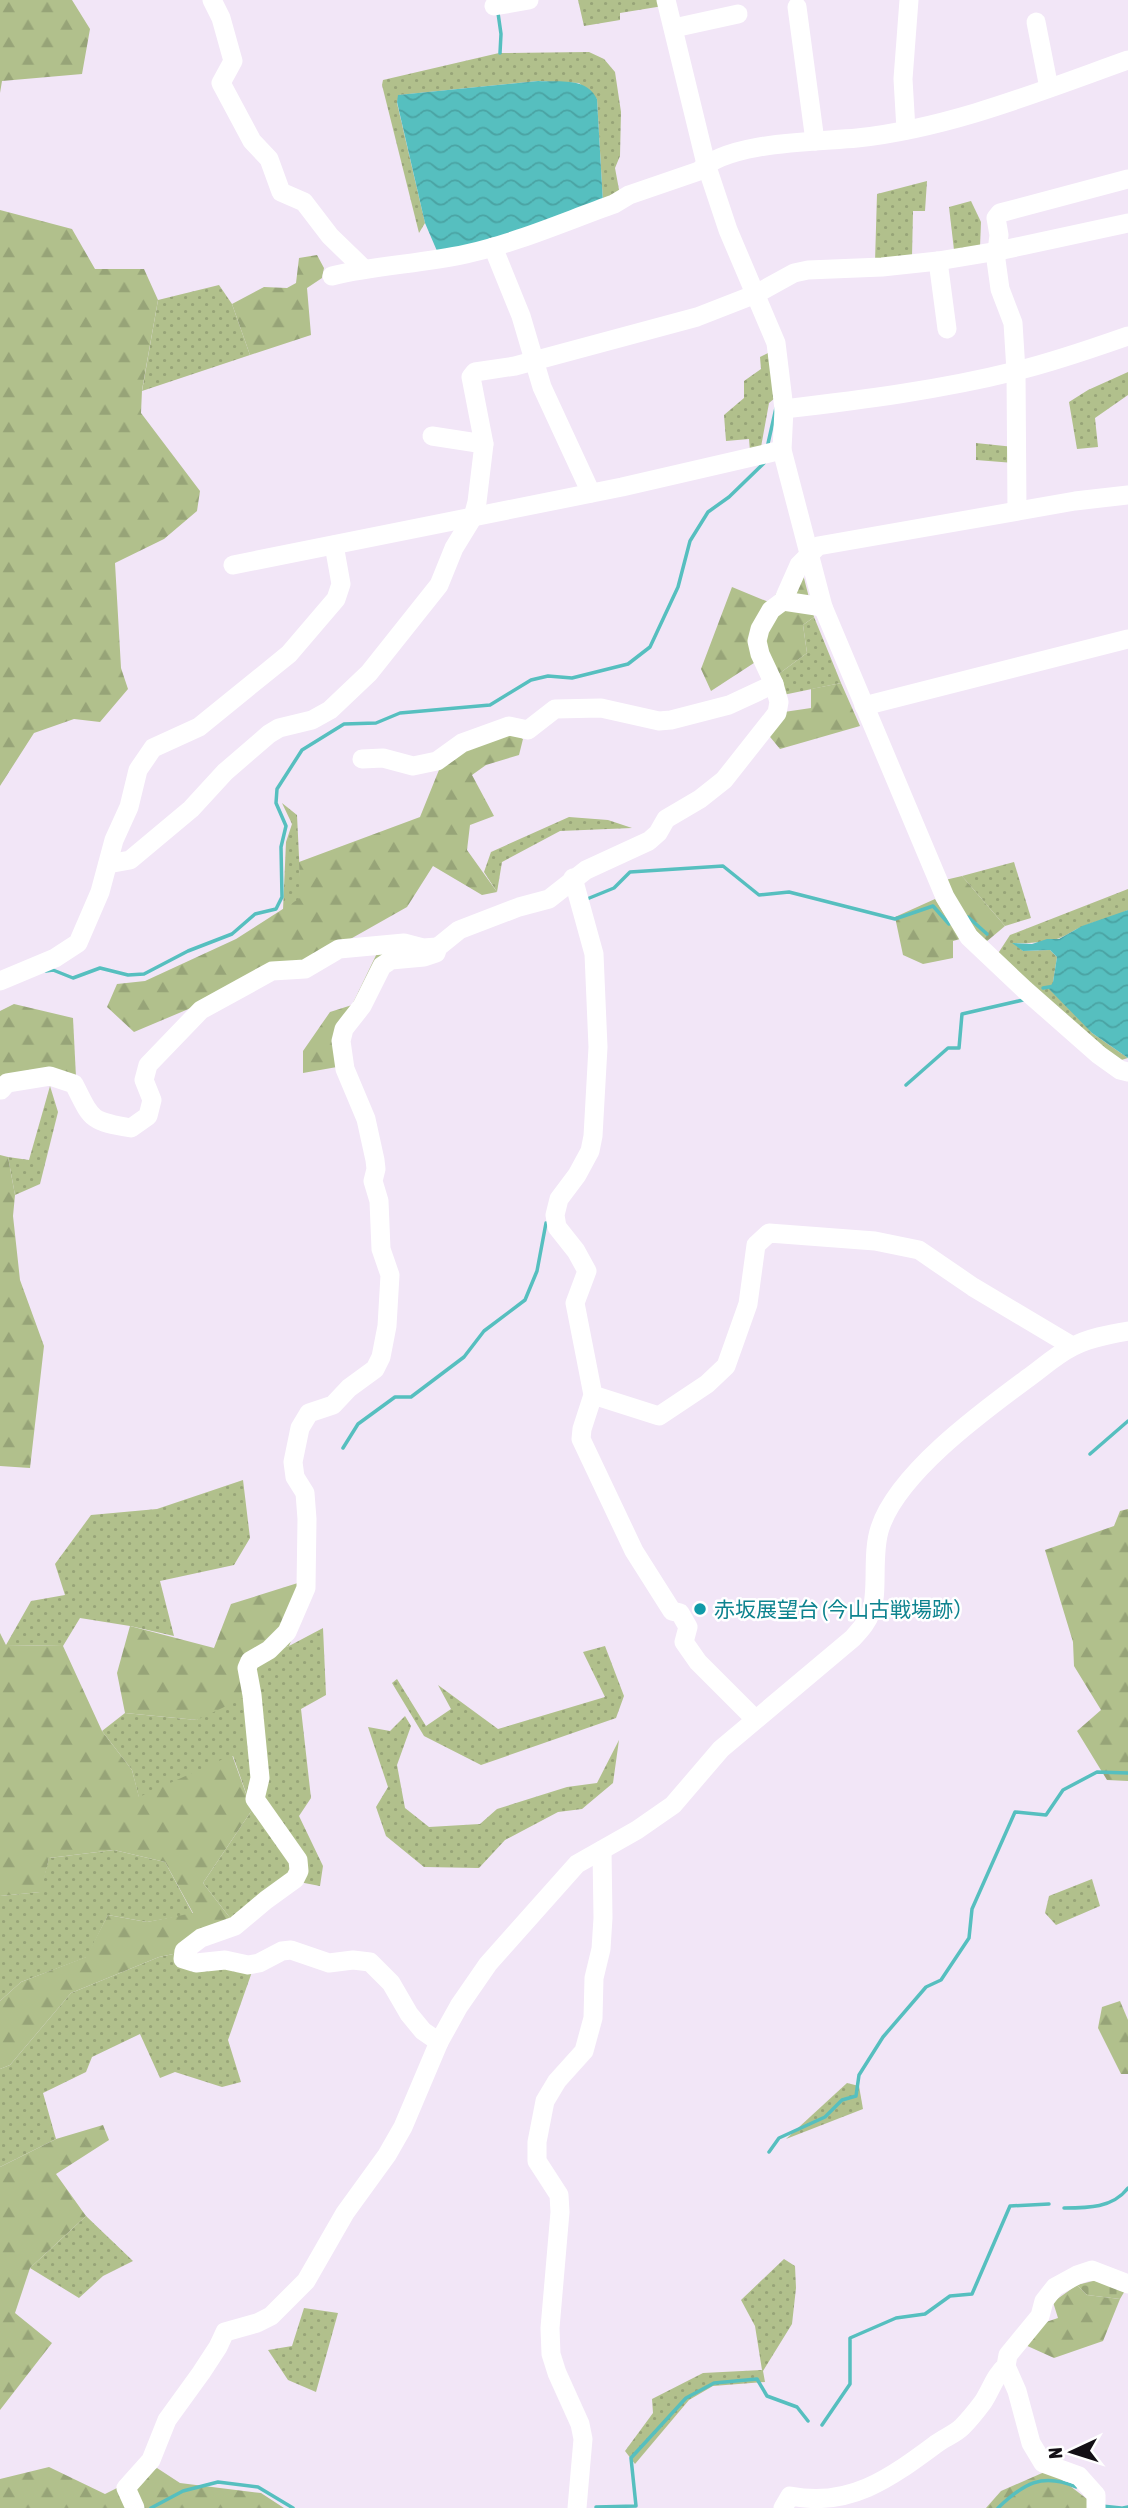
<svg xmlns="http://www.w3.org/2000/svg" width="1128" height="2508" viewBox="0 0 1128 2508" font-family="'Asap Condensed','Noto Sans JP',sans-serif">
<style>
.grass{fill:url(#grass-dots)}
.forest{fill:url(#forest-firs)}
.cemetery{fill:url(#cemetery-stones)}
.water{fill:url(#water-waves)}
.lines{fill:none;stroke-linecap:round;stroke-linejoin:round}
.stream{stroke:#56bfbf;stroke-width:3.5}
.minor{stroke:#fff;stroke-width:19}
.culture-dot{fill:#0f9aa8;stroke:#fff;stroke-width:2.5}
.labels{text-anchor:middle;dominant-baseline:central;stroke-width:5;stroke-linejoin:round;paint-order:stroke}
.culture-label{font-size:21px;fill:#0d838f;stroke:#fff;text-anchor:start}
</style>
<defs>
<pattern id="grass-dots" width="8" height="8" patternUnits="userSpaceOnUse" patternTransform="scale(1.75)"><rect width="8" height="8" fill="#b1c08c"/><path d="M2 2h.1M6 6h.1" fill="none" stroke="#97a478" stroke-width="1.8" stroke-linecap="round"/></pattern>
<pattern id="forest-firs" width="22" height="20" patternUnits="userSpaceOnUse" patternTransform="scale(1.75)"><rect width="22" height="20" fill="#b1c08c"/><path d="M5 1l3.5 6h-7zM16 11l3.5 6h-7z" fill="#97a478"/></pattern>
<pattern id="cemetery-stones" width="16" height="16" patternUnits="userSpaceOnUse" patternTransform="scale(1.75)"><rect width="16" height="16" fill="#b1c08c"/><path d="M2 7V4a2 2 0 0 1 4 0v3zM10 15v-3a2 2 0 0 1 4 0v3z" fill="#97a478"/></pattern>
<pattern id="water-waves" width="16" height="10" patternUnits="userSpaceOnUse" patternTransform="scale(1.75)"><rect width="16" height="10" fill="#56bfbf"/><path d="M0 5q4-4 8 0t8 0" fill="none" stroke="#4aa3a3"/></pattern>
</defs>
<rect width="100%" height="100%" fill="#f2e6f7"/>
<!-- grass -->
<g class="grass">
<path d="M578 0H662L663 6 620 13V20L584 26Z"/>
<path d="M589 52 604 59 615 72 621 112 620 156 615 168 620 195 603 203 597 99 579 83 538 81 399 95 397 103 425 223 419 233 382 85 383 80 499 53Z"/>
<path d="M927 181 925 211H913L912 257 875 262 877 194Z"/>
<path d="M971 201 981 222 980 247 954 250 949 207Z"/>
<path d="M219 285 232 304 250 355 142 391 158 300Z"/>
<path d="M768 353 775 398 769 403 761 447 750 451 749 439 726 441 724 415 744 398V381L761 369 760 357Z"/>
<path d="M1128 372V395L1095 418 1098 447 1077 449 1069 402 1088 390Z"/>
<path d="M976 443 1014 447V463L976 460Z"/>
<path d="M814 617 841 683 783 695 776 676 807 653 803 625Z"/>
<path d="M282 803 297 815 301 898 283 910 286 842 292 824Z"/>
<path d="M569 817 608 820 632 828 560 831 502 862 497 892 484 872 491 852Z"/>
<path d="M1014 862 1031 918 1005 926 962 876Z"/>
<path d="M1128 889V910C1113 918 1097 920 1082 927 1075 929 1069 934 1062 937 1052 942 1026 944 1014 943L1023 951 1050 950 1057 957 1053 982 1092 1033 1128 1058 1118 1061 997 955 1010 935Z"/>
<path d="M50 1086 58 1112 40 1184 15 1195 8 1157 29 1160Z"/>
<path d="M243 1480 250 1538 234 1565 160 1581 174 1636 130 1626 80 1618 63 1646 6 1645 31 1601 65 1595 55 1564 91 1515 157 1509Z"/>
<path d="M323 1628 326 1695 301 1709 311 1798 299 1816 323 1866 320 1886 299 1882 234 1923 203 1883 252 1810 233 1756 139 1798 132 1770 102 1731 125 1713 197 1720 244 1661 289 1646Z"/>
<path d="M605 1646 624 1696 616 1718 481 1765 424 1736 392 1683 397 1679 426 1726 451 1709 438 1685 498 1729 605 1697 583 1652Z"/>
<path d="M405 1716 411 1726 397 1765 405 1808 429 1827 480 1824 497 1809 567 1787 597 1783 619 1740 613 1783 582 1809 558 1812 505 1840 479 1868 424 1867 386 1836 376 1807 388 1787 368 1727 390 1731Z"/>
<path d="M114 1850 165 1862 193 1914 147 1922 108 1915 87 1957 21 1982 0 2001V1896L40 1892 49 1858Z"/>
<path d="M1092 1879 1100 1906 1056 1925 1045 1913 1049 1896Z"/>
<path d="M178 1953 253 1969 228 2040 241 2082 222 2087 175 2072 160 2078 140 2034 92 2057 86 2072 43 2093 56 2139 0 2167V2069L10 2065 71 1993 159 1957Z"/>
<path d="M847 2083 859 2086 863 2109 786 2139Z"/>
<path d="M86 2216 133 2261 103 2276 79 2298 30 2268Z"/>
<path d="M784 2259 795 2266 796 2288 792 2324 763 2371 765 2382 713 2386 689 2400 635 2464 625 2451 653 2413 652 2399 703 2373 762 2370 755 2326 741 2300Z"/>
<path d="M304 2308 338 2313 316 2392 288 2380 268 2350 292 2346Z"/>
</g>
<!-- forest -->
<g class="forest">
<path d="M0 0H72L90 29 82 74 2 81 0 93Z"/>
<path d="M0 210 72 229 95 269H144L158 300 142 390 141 413 200 491 197 511 164 539 115 563 121 668 128 689 100 722 74 719 34 733 0 786Z"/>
<path d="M317 255 324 268 322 278 307 288 311 335 250 355 232 304 264 287 287 288 296 283 299 258Z"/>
<path d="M798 555 814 617 803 625 807 653 776 676 757 661 711 691 701 669 732 587 771 603Z"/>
<path d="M841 683 860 726 780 749 766 732 784 712 811 708V689Z"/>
<path d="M511 730 523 739 519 755 486 765 472 775 494 816 470 825 467 850 497 892 482 895 433 866 407 907 338 946 134 1032 107 1007 117 984 145 981 236 939 300 898 299 862 420 817 443 760Z"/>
<path d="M962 876 1005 926 986 942 964 917 945 880Z"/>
<path d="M935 899 960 939 953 941V958L923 964 903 955 895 917Z"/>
<path d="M379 949 388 964 346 1038 337 1067 303 1073V1051L330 1012 352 1005Z"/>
<path d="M14 1004 73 1018 76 1077 0 1082V1011Z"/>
<path d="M0 1155 8 1157 15 1195 13 1216 20 1280 44 1346 30 1468 0 1466Z"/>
<path d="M1128 1509V1781L1107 1780 1077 1731 1101 1710 1074 1666 1073 1642 1045 1550 1114 1526 1120 1511Z"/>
<path d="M301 1582 307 1603 289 1646 244 1661 243 1698 197 1720 125 1713 117 1673 130 1626 214 1648 231 1604Z"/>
<path d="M0 1633 6 1645 63 1646 102 1731 132 1770 139 1797 232 1755 252 1810 203 1883 234 1923 178 1953 159 1957 71 1993 10 2065 0 2069V2001L21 1982 86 1957 108 1915 147 1922 193 1913 165 1862 114 1850 49 1858 41 1892 0 1896Z"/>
<path d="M1120 2001 1128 2020V2074H1121L1098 2028 1102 2007Z"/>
<path d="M103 2125 109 2140 56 2174 86 2216 30 2268 15 2313 52 2343 0 2410V2167L56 2139Z"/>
<path d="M1077 2285 1087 2295 1120 2299 1103 2341 1054 2358 1023 2344 1037 2325 1058 2318 1053 2302Z"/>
<path d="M49 2467 105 2494 157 2468 180 2483 261 2493 284 2508H0V2479Z"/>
<path d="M1049 2470 1091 2502V2508H986L1001 2491Z"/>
</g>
<!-- cemetery -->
<path class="cemetery" d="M1101 2279 1126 2289 1120 2299 1087 2295 1077 2285Z"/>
<!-- water -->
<g class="water">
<path d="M538 81C559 82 587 77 597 99L603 203 475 245 437 251 425 223 397 102 398 95Z"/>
<path d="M1128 910V1058L1092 1033 1049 989 1053 982 1057 957 1050 950 1023 951 1012 943 1032 944 1047 939H1059L1082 926Z"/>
</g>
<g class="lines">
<!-- stream -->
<g class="stream">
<path d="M498 13 501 34 500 53"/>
<path d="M767 448 776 408"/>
<path d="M587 899 614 888 630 872 723 866 759 895 789 892 895 919 933 906 949 924"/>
<path d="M968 917 987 934"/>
<path d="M46 971 53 970 73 978 100 968 128 975 144 974 188 951 232 934 255 914 276 909 282 897 281 847 286 826 276 803 277 789 302 750 344 724 376 723 400 713 490 705 531 680 548 676 572 678 628 664 650 647 678 587 690 541 708 512 729 497 764 463"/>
<path d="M1043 988 1055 986"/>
<path d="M906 1085 948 1048H959L962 1014 1023 1000"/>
<path d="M343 1448 358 1424 395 1397H411L464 1357 484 1331 525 1300 537 1271 546 1223"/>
<path d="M1090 1454 1128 1421"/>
<path d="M769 2152 779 2138 825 2117 842 2100 856 2096 859 2075 883 2037 926 1987 941 1980 969 1938 972 1909 1015 1812 1046 1815 1063 1790 1097 1772 1128 1773"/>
<path d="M1064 2208C1088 2208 1113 2208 1128 2188"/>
<path d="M822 2425 850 2384V2338L896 2318 925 2314 950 2296 972 2294 1010 2206 1049 2204"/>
<path d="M1102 2506 1121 2508"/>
<path d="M596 2507 636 2506 631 2458 686 2398 714 2383 757 2379 767 2396 797 2407 808 2421"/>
<path d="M151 2508 183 2491 218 2482 258 2487 293 2508"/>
<path d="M998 2508C1023 2484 1042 2472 1076 2487"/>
<path d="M1123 2508 1128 2507"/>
</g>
<!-- minor -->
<g class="minor">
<path d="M212 0 221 18 233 61 221 83 252 141 269 159 281 192 304 202 330 236 363 268"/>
<path d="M666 0 706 164 728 230 776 343 784 409 782 450 823 607 945 897 969 937 1025 990 1099 1055 1120 1070 1128 1072"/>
<path d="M494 6 529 0"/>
<path d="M797 7 815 141"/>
<path d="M1036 22 1049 88"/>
<path d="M674 28 738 14"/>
<path d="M906 130 903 79 909 0"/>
<path d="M493 247 521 316 542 387 591 493"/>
<path d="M938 261 947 329"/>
<path d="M332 276C376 265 421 264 466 254 516 243 566 221 614 204L629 195 699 171C729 141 816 142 857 138 950 128 1041 91 1128 60"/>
<path d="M784 409C861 400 940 390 1016 371 1054 362 1091 349 1128 336"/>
<path d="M432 436 484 444"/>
<path d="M1017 511 1016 371 1013 323 1000 289 996 260 999 235 996 218 1000 213 1128 179"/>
<path d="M233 565 622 487 782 450"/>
<path d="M783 601 823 607"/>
<path d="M864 706 1128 639"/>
<path d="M362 759 383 758 413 766 437 761 462 743 509 726 528 730 555 709 601 708 659 721 671 720 729 705 774 684"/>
<path d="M108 864 130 860 191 809 225 772 269 734 279 728 312 720 330 710 369 673 439 585 454 548 473 517 477 502 484 444 471 377 475 372 515 366 697 317 756 294 794 273 808 270 882 267 938 261 998 251 1128 223"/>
<path d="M573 878 594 954 598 1047 593 1136 590 1151 577 1175 559 1199 555 1215 557 1227 576 1251 587 1271 575 1303 593 1395 582 1429 581 1439 634 1551 672 1611 680 1613 688 1627 684 1642 698 1662 755 1719"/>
<path d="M0 981 55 958 78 943 100 892 114 840 129 807 138 770 153 748 199 727 289 654 336 599 341 584 334 545"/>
<path d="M1 1090 7 1083 50 1076 74 1084C92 1120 90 1121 131 1128L148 1116 152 1100 144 1080 148 1065 201 1010 272 971 305 969 339 949 404 943 423 948 437 947"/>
<path d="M593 1395 659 1416 707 1384 726 1366 748 1304 756 1245 769 1233 875 1241 919 1250 973 1287 1072 1346"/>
<path d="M439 2042 423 2031 409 2014 391 1983 370 1962 353 1960 329 1963 291 1950 282 1951 259 1963 248 1965 225 1960 196 1963 183 1959 184 1951 201 1938 235 1926 266 1900 295 1879 299 1871 298 1860 255 1799 260 1778 252 1695 247 1668 250 1661 269 1650 287 1632 306 1588 307 1519 305 1493 295 1477 293 1462 300 1428 309 1413 333 1405 349 1388 375 1369 381 1357 387 1326 390 1275 381 1249 379 1201 373 1181 376 1169 375 1160 366 1119 345 1069 341 1041 344 1029 362 1006 382 966 391 960 424 957 436 953 438 947 459 930 519 907 549 899 586 870 649 841 658 833 666 819 700 799 724 780 777 713 779 702 774 684 760 654 757 641 760 629 771 610 783 601 799 565 818 546 1075 501 1128 495"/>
<path d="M1006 2366 1017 2391 1031 2443 1043 2463 1079 2476 1096 2495V2508"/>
<path d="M135 2508 126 2488 151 2460 167 2420 201 2373 218 2347 225 2332 257 2323 271 2316 306 2281 345 2213 387 2155 403 2127 439 2042 459 2006 488 1964 577 1864 637 1830 673 1805 721 1749 853 1638C860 1630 867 1623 871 1612 879 1592 871 1554 880 1528 898 1473 982 1412 1028 1378 1042 1368 1056 1355 1072 1347 1088 1338 1110 1334 1128 1331"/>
<path d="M577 2508 583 2439 580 2424 557 2373 551 2354 550 2328 560 2212 559 2195 537 2161V2142L545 2101 557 2081 584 2051 593 2018 594 1978 601 1949 603 1918 602 1850"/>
<path d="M783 2508 790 2496C850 2508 890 2478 936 2444 944 2438 955 2434 962 2427 970 2419 977 2410 983 2402 991 2390 995 2375 1006 2366L1008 2355 1040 2316 1044 2301 1055 2287 1077 2275 1092 2270 1128 2284"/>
</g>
</g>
<!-- markers -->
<circle class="culture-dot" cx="700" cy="1609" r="7"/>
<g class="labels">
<!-- culture labels -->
<g class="culture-label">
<text x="714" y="1609">赤坂展望台 (今山古戦場跡）</text>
</g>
</g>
<!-- north arrow -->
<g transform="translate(1072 2452) rotate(266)" stroke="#ffffff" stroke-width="5" paint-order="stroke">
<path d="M0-5L12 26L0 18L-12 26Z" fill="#130f15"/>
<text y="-10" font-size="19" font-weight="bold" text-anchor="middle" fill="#130f15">N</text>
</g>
</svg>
